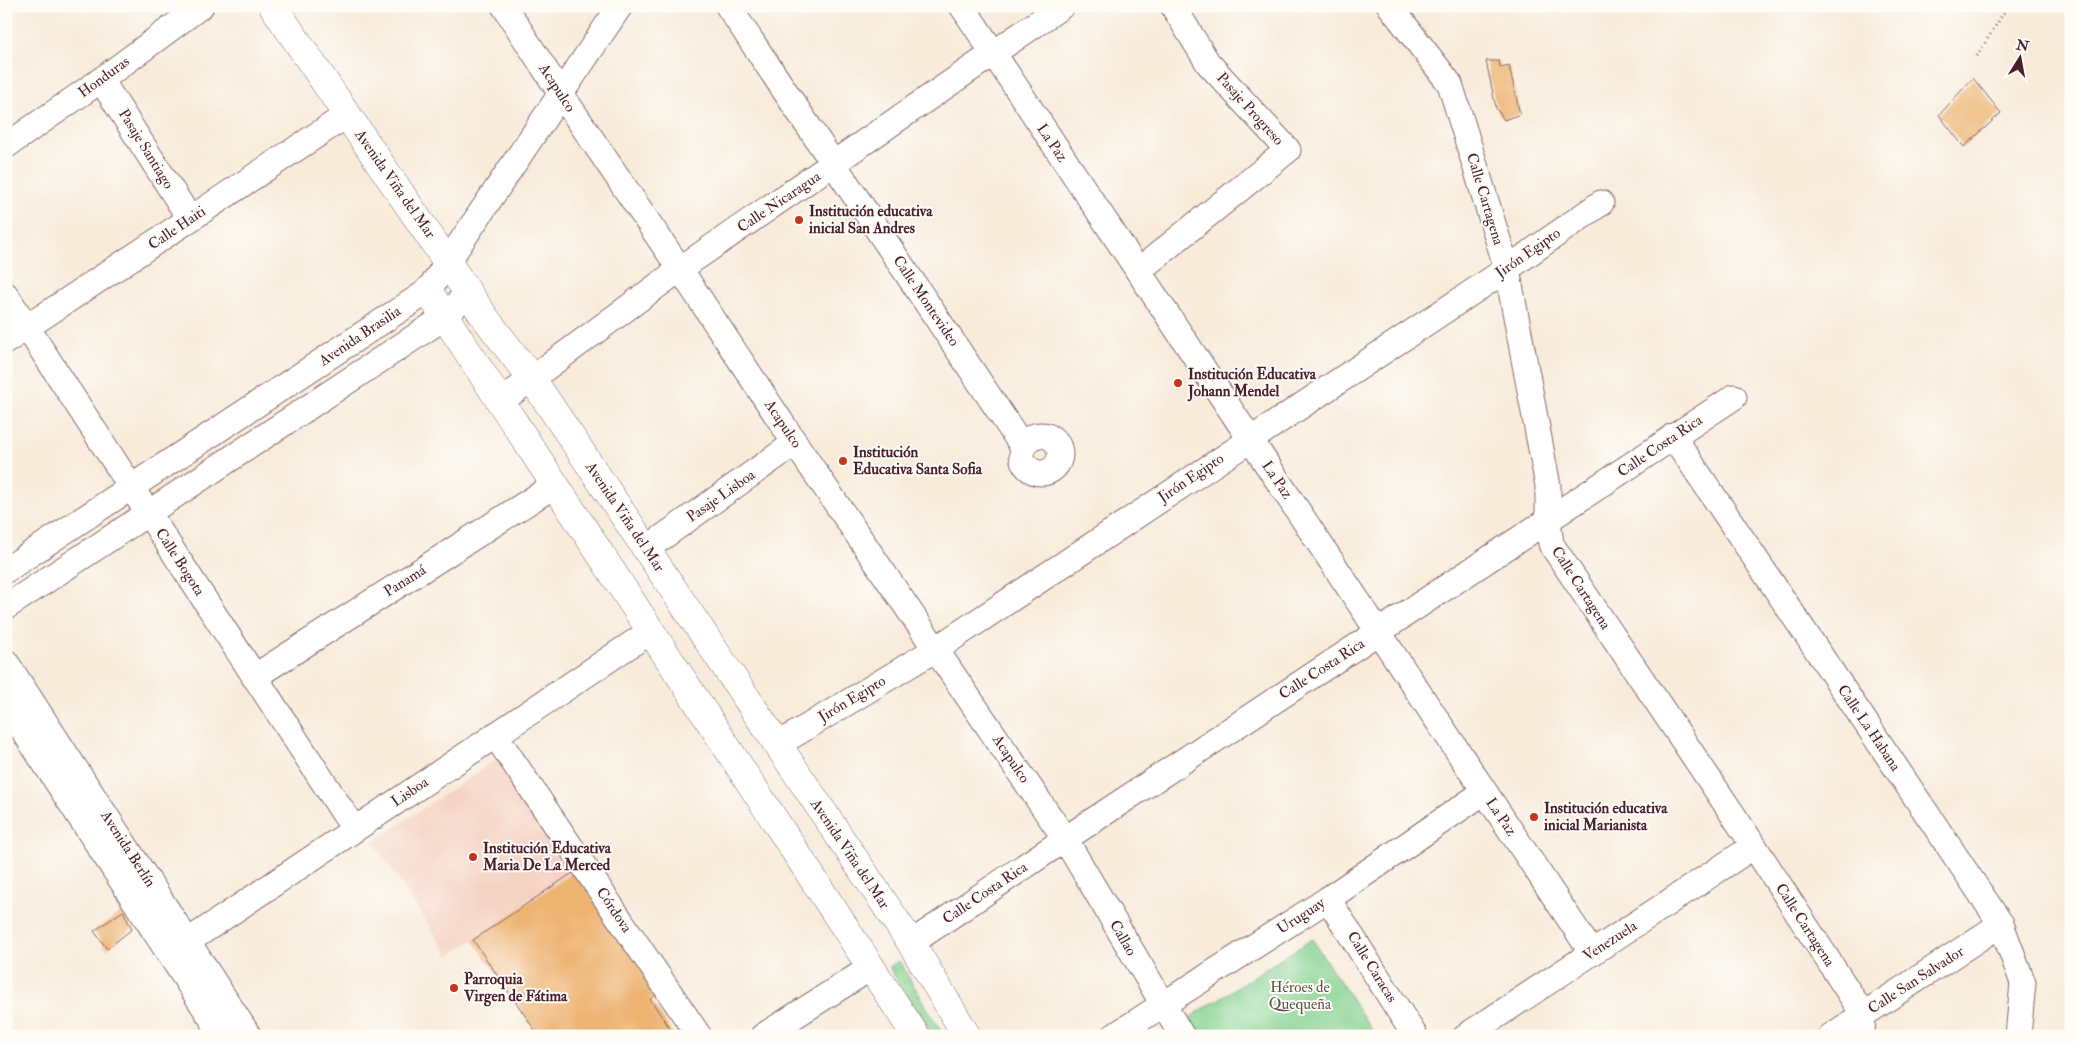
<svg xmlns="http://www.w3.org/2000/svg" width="2077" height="1042" viewBox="0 0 2077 1042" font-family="'IM FELL Double Pica',serif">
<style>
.built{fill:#f5d2c2}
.grass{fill:url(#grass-tufts);stroke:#67785d}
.park{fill:#84d18f;stroke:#67785d}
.building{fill:#edb371}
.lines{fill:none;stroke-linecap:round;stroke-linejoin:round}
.minor-casing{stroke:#876668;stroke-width:27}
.major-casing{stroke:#876668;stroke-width:29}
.path{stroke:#876668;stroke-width:3;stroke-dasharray:1 4;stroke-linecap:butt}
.minor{stroke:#fff;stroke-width:25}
.major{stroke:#fff;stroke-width:28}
.poi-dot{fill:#c8321e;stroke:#fdfcf7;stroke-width:2}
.labels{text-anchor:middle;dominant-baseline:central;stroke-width:4;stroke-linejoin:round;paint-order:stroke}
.street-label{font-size:15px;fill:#4a1f2b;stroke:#fdfcf7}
.poi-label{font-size:15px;font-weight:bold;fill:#4a1f2b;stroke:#fdfcf7;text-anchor:start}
.park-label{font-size:15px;fill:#5b5449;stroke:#fdfcf7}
</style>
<defs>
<pattern id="grass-tufts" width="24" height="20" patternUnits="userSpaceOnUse" patternTransform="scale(1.25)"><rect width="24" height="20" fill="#84d18f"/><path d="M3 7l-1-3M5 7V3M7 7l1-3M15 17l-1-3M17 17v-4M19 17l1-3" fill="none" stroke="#74b37c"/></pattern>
</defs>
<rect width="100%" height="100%" fill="#fdfcf7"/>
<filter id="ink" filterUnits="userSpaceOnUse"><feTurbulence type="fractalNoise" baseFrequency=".02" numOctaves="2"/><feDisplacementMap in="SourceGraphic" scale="10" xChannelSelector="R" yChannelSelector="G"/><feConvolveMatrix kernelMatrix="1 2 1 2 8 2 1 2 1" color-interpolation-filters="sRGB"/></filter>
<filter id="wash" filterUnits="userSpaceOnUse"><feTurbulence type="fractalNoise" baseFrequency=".0096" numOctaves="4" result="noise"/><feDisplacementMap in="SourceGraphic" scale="20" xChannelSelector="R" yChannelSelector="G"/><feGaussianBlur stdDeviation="1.12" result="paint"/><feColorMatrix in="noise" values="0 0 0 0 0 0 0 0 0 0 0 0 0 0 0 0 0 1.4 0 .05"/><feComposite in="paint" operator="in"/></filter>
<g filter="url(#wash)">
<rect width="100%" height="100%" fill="#f8ebda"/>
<!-- built -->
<path class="built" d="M497 759 574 872 449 956 373 842Z"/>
<!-- grass -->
<path class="grass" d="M899 961 944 1036H931L889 967Z"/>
<!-- park -->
<path class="park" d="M1312 939 1376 1036H1192L1183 1022Z"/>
<g id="blocks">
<!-- building -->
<g class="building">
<path d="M1486 61H1499L1500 68 1509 66 1520 114 1504 120 1496 108Z"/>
<path d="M1973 78 2001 113 1964 147 1939 115Z"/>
<path d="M574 872 658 994 650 999 675 1036H539L473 940Z"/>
<path d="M123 911 132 929 107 949 94 931Z"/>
</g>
</g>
</g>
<g filter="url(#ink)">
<use href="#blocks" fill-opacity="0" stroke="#876668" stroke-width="1"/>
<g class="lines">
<!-- minor casing -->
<g class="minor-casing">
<g id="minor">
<path d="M504 6 561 94 680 269 795 443 1065 839 1182 1036"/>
<path d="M728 6 1023 447"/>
<path d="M962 6 1592 953"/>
<path d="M1390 6 1450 84 1507 269 1548 486V521L1551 544 1754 846 1863 1014 1862 1036"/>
<path d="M101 80 190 219"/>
<path d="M6 146 101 80 201 6"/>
<path d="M1138 271 1288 150 1208 63 1173 6"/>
<path d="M6 295 354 829"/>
<path d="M6 341 347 115"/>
<path d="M500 402 680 269 1062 6"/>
<circle cx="1041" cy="454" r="19"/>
<path d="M1673 436 2001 924 2023 983 2018 1036"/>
<path d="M646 549 795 443"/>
<path d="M6 570 428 291 620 6"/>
<path d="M6 607 445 317 468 292"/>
<path d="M6 662 249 1036"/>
<path d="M254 677 555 485"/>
<path d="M6 704 223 1036"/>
<path d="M495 735 699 1036"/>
<path d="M777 745 936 649 1507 269 1601 203"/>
<path d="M1328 899 1415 1036"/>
<path d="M911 943 1065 839 1734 397"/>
<path d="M169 954 651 631"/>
<path d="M763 1036 872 967"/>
<path d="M1114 1036 1328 899 1484 792"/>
<path d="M1466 1036 1754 846"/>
<path d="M1831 1036 2001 924"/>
</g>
</g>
<!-- major casing -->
<g class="major-casing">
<g id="major">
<path d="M273 6 486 319 532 379 911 943 967 1036"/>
<path d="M428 291 916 1036"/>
</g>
</g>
<!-- path -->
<path class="path" d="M1977 56 2008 6"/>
<!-- minor -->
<use href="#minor" class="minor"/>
<!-- major -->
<use href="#major" class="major"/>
</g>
</g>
<!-- markers -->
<g class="poi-dot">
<circle cx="799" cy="220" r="5"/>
<circle cx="1178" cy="383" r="5"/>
<circle cx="843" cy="461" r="5"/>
<circle cx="1534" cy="817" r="5"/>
<circle cx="473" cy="857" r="5"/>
<circle cx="454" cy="988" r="5"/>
</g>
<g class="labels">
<!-- street labels -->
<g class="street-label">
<text transform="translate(104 77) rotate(-36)">Honduras</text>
<text transform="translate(557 88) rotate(57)">Acapulco</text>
<text transform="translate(1250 109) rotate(48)">Pasaje Progreso</text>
<text transform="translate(1052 143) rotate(56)">La Paz</text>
<text transform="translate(146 149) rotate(58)">Pasaje Santiago</text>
<text transform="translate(395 184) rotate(55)">Avenida Viña del Mar</text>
<text transform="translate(1485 199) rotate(73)">Calle Cartagena</text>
<text transform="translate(779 202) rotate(-34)">Calle Nicaragua</text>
<text transform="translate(177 228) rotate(-34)">Calle Haiti</text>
<text transform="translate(1528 253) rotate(-35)">Jirón Egipto</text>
<text transform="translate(926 301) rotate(56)">Calle Montevideo</text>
<text transform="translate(360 336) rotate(-34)">Avenida Brasilia</text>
<text transform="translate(783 424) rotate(56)">Acapulco</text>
<text transform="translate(1660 446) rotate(-34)">Calle Costa Rica</text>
<text transform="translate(1191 478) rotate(-34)">Jirón Egipto</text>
<text transform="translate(1277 480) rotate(56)">La Paz</text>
<text transform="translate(721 496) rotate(-35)">Pasaje Lisboa</text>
<text transform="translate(625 517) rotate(56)">Avenida Viña del Mar</text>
<text transform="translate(180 562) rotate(57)">Calle Bogota</text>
<text transform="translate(405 581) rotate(-32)">Panamá</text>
<text transform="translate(1581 588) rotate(57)">Calle Cartagena</text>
<text transform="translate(1322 669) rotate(-33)">Calle Costa Rica</text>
<text transform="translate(852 699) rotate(-31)">Jirón Egipto</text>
<text transform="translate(1869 728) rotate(56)">Calle La Habana</text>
<text transform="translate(1011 759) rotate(56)">Acapulco</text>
<text transform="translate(410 792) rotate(-34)">Lisboa</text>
<text transform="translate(1501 817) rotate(56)">La Paz</text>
<text transform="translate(128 849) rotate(57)">Avenida Berlín</text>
<text transform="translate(850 854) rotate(56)">Avenida Viña del Mar</text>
<text transform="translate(985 893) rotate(-34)">Calle Costa Rica</text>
<text transform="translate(614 910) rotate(56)">Córdova</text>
<text transform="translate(1301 916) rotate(-33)">Uruguay</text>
<text transform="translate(1805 925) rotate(57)">Calle Cartagena</text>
<text transform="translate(1123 938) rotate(60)">Callao</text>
<text transform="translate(1610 941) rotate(-33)">Venezuela</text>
<text transform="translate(1372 967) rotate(58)">Calle Caracas</text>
<text transform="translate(1916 980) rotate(-33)">Calle San Salvador</text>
</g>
<!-- poi labels -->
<g class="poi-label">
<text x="809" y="211">Institución educativa<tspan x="809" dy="17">inicial San Andres</tspan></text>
<text x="1188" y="374">Institución Educativa<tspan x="1188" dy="17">Johann Mendel</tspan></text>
<text x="853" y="452">Institución<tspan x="853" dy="17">Educativa Santa Sofia</tspan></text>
<text x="1544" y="808">Institución educativa<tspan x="1544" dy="17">inicial Marianista</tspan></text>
<text x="483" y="848">Institución Educativa<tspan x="483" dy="17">Maria De La Merced</tspan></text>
<text x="464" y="979">Parroquia<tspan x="464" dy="17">Virgen de Fátima</tspan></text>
</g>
<!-- park labels -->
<g class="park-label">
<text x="1300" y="987">Héroes de<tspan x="1300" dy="17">Quequeña</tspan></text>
</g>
</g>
<!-- margin -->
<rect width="2077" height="1042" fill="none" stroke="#fdfcf7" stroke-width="25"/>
<!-- north arrow -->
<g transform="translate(2020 58) rotate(11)" stroke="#fdfcf7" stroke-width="4" paint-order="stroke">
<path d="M0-4L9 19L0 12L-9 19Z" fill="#4a1f2b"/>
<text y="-8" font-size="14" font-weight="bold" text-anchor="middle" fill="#4a1f2b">N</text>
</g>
</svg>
